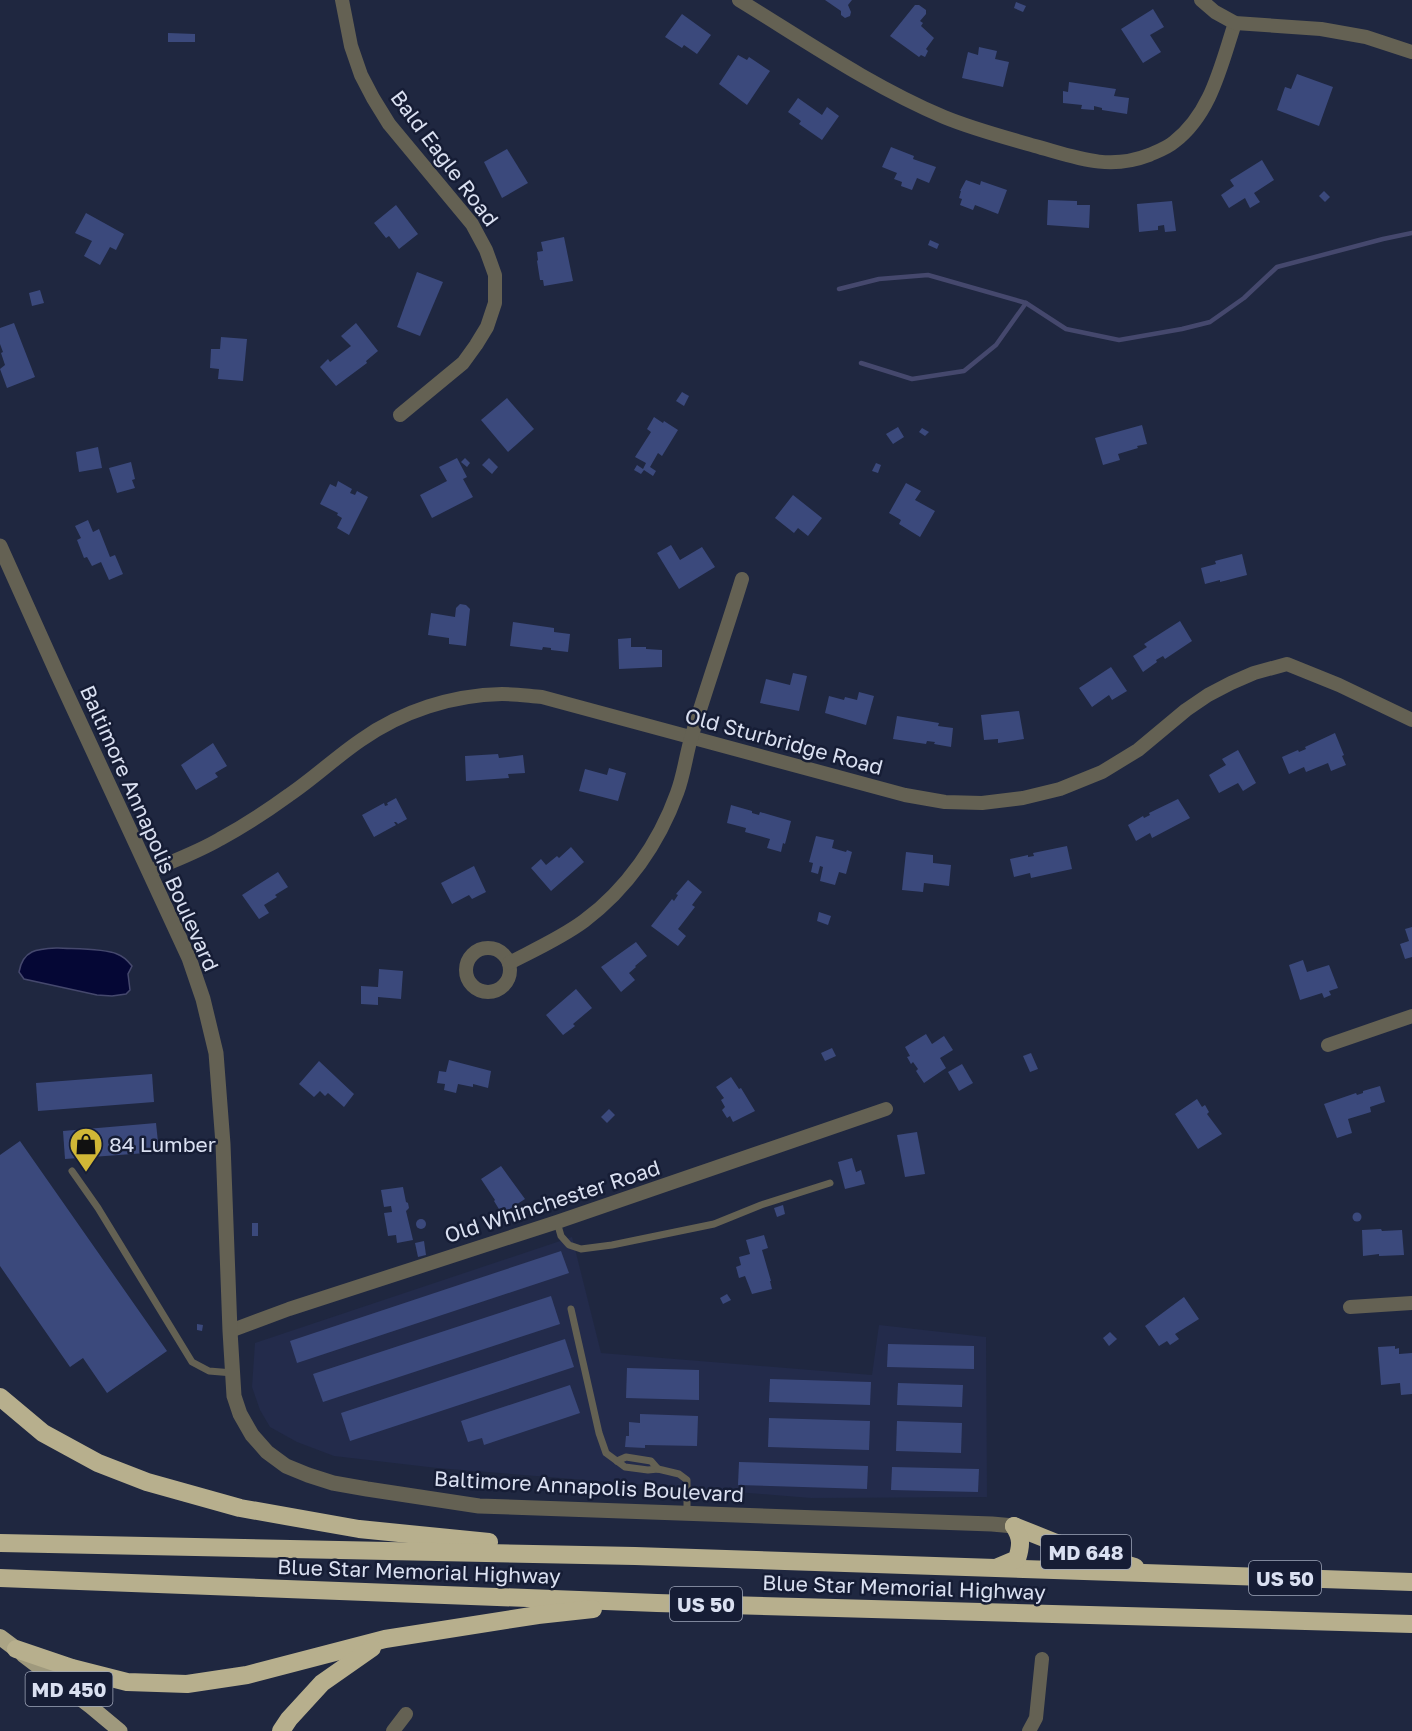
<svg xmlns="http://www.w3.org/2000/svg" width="1412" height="1731" viewBox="0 0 1412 1731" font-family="'Golos Text',sans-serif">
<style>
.built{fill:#232b4b}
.water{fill:#050735;stroke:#45486d;stroke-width:1.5}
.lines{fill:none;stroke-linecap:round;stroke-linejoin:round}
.stream{stroke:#45486d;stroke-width:4.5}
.building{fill:#3b497c}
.service{stroke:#646153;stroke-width:7}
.minor{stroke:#646153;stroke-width:14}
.tertiary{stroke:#646153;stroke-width:15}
.primary{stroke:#9f997d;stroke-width:15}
.trunk{stroke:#aba485;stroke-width:16}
.motorway{stroke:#b7af8d;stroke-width:18}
.labels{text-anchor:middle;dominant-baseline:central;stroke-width:5;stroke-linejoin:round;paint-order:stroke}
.shield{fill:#161d35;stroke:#9fa6b9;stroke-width:1.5}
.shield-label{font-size:20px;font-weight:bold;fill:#dae0f1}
.street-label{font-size:21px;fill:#dae0f1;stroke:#161d35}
.poi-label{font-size:21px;fill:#dae0f1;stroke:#161d35;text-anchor:start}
</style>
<rect width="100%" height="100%" fill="#1f2740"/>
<!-- built -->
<path class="built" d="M572 1237 601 1353 872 1375 879 1325 986 1337 987 1497 811 1498 437 1468 334 1456 297 1442 270 1427 260 1410 252 1387 255 1343Z"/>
<!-- water -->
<path class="water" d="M58 948C73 949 104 948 117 954 123 956 128 961 132 966L128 974 130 990 126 994 112 996 97 995 24 979 19 972C23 949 38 949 58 948Z"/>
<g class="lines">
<!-- stream -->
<g class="stream">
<path d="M839 289 879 279 928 275 1026 303 1066 329 1119 340 1182 329 1210 322 1244 298 1277 267 1383 239 1412 233"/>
<path d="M861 363 912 379 964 371 996 345 1026 303"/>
</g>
</g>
<!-- building -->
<g class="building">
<path d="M825 0H852L848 5 851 12 850 16 845 18 841 15V11Z"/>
<path d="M1016 2 1026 6 1023 12 1014 8Z"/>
<path d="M915 5H919L926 10V14L920 21 923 23 921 26 934 38 926 49 928 51 925 57 921 55 919 57 890 36Z"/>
<path d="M1153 9 1164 27 1150 35 1161 52 1143 63 1121 29Z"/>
<path d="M682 14 711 35 697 54 684 45 682 48 665 37Z"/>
<path d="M168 33 195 34V42H168Z"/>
<path d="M979 47 997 51 995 59 1009 62 1003 87 962 78 968 52 978 55Z"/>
<path d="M738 55 747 60 749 57 770 71 747 105 719 84Z"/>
<path d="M1297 74 1333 87 1319 126 1277 110 1285 87 1291 89Z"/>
<path d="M1069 82 1116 89 1114 96 1129 98 1127 114 1102 110V108L1094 106V110L1081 109 1082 105 1063 103V91L1068 92Z"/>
<path d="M798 98 822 115 827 107 839 116 822 140 799 124 801 121 788 112Z"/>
<path d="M891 147 914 156 913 159 936 167 929 183 917 178 912 190 901 186 902 182 894 179 897 173 882 167Z"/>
<path d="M507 149 528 183 502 198 484 162Z"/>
<path d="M1262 160 1274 180 1254 193 1260 202 1250 208 1245 198 1229 208 1221 195 1234 186 1230 180Z"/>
<path d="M966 180 980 185 981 181 1007 190 998 214 975 205 973 210 960 205 962 199 959 198 961 191H960Z"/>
<path d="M1324 191 1330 197 1325 202 1319 196Z"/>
<path d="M1048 200 1077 201V205H1090L1089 228 1047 225Z"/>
<path d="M1172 201 1176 231 1165 232 1164 225 1158 226V230L1139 232 1137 204Z"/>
<path d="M396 205 418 234 399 249 389 236 386 238 374 223Z"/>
<path d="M86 213 124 234 116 250 110 247 100 265 84 256 92 241 75 233Z"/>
<path d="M564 237 573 281 544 286 543 280H540L537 261 538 260 537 252 543 251 541 242Z"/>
<path d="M930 240 939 244 937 249 928 245Z"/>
<path d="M417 272 443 282 420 336 397 327Z"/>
<path d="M40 290 44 303 32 306 29 293Z"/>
<path d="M14 323 35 377 7 388 0 369 5 365 1 353 3 352 0 344V328Z"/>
<path d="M356 323 378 351 366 361 367 363 336 386 320 367 328 359 330 362 351 346 341 336Z"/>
<path d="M221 337 247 339 243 381 218 379 219 369 210 368 211 349H220Z"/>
<path d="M682 392 689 396 684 406 676 401Z"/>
<path d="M507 398 534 429 508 452 481 420Z"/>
<path d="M654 417 663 423 664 421 678 430 662 456 658 453 650 467 656 471 653 476 644 470 641 474 634 470 637 465 643 469 646 463 635 457 651 432 647 429Z"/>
<path d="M1142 425 1147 444 1137 446 1138 448 1118 454 1120 460 1103 465 1095 438Z"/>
<path d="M898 427 904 437 893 444 886 434Z"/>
<path d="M922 428 929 432 925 436 919 432Z"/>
<path d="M98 447 102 468 79 472 76 452Z"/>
<path d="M457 458 467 477 463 479 473 497 432 518 420 495 447 481 439 467Z"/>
<path d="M465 458 470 463 467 467 461 462Z"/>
<path d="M489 458 498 467 492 474 482 465Z"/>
<path d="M131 462 135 479 132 480 135 488 117 493 109 468Z"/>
<path d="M876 463 881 465 878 473 872 471Z"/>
<path d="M338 481 352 489 350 493 355 495 357 491 368 497 349 535 337 528 342 518 337 515 338 513 320 504 330 484 336 487Z"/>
<path d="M906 483 921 491 915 500 935 511 920 537 899 524 901 520 889 513Z"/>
<path d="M793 495 822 518 808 536 798 528 794 533 775 518Z"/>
<path d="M88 520 93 532 99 529 110 557 115 555 123 574 109 580 101 562 92 566 87 557 84 558 77 540 81 538 75 526Z"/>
<path d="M671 545 680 560 702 547 715 567 679 589 657 553Z"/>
<path d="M1242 554 1247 575 1220 582V580L1205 584 1201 568 1216 564 1215 561Z"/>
<path d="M460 604 466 605 470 609 466 646 449 644V638L428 635 431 613 455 617 456 608Z"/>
<path d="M1180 621 1192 641 1165 659 1163 656 1156 660 1157 662 1143 672 1133 656 1147 647 1144 644Z"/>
<path d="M513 622 554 628V632L570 634 568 652 551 650V648L543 647 542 650 510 646Z"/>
<path d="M631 638V647H646V649L662 650V667L619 669 618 639Z"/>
<path d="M1111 667 1127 691 1112 700 1109 695 1092 707 1079 688Z"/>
<path d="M793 673 807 676 799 711 760 703 766 679 790 685Z"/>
<path d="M859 692 874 696 866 725 825 713 829 696 844 700 845 697 857 700Z"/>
<path d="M1019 711 1024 739 998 743V739L984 740 981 715Z"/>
<path d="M897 716 939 723 938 726 953 728 951 747 934 744 935 742 927 741 926 744 893 739Z"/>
<path d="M1335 733 1344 755 1342 756 1346 765 1331 771 1328 763 1306 772 1304 767 1289 774 1282 757 1298 750 1299 752 1306 749 1305 747Z"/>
<path d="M213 743 227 766 215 773 218 777 196 790 181 765Z"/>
<path d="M1238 750 1256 783 1243 791 1238 783 1219 793 1209 775 1226 765 1222 759Z"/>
<path d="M498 754 499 758 523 755 525 773 508 774 509 778 466 781 465 756Z"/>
<path d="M609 768 626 773 618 801 579 791 585 769 607 775Z"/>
<path d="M396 798 407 819 398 824 396 822H394L396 825 374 837 362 815 384 803 385 806 388 805 387 803Z"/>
<path d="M1178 799 1190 818 1152 838 1150 833 1136 841 1128 825 1143 816 1144 818 1150 815 1149 813Z"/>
<path d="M731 805 752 811V813L759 815 760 812 791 821 785 844 783 843 781 852 767 848 770 839 745 832 746 828 727 823Z"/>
<path d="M816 836 834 840 832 848 846 852 847 850 852 852 846 874 839 872 835 885 820 881 823 867 820 866 818 874 811 872 813 863 809 862Z"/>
<path d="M1067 846 1072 869 1031 878 1030 873 1014 877 1010 859 1028 855V857L1034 856 1033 853Z"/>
<path d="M571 847 584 862 551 891 531 868 541 859 546 865 557 856 559 858Z"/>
<path d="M906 852 933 855V863L951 865 949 886 924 883 923 892 902 890Z"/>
<path d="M474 866 486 892 472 899 469 895 452 904 441 883Z"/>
<path d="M278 872 288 887 275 895 277 897 264 905 269 913 259 919 242 895Z"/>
<path d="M688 880 702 892 692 905 695 907 678 929 686 936 678 946 651 926 672 899 674 901 678 895 676 894Z"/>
<path d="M819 912 831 916 828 925 817 921Z"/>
<path d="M1412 927V957L1405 959 1400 944 1409 941 1405 929Z"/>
<path d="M636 942 647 956 635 966 636 967 629 973 635 980 621 992 601 967Z"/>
<path d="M1303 960 1307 972 1329 965 1338 988 1329 991 1331 995 1324 998 1322 993 1300 1000 1289 965Z"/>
<path d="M379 969 403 971 401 999 378 997V1005L361 1004V986L378 987Z"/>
<path d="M576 989 592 1008 573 1024 575 1026 563 1035 546 1015Z"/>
<path d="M926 1034 932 1044 944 1036 953 1050 940 1058 946 1068 924 1083 916 1071 918 1069 913 1062 911 1064 907 1057 910 1056 905 1047Z"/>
<path d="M832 1048 836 1056 825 1061 821 1053Z"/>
<path d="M1031 1053 1038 1069 1030 1072 1023 1056Z"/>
<path d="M449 1060 491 1071 488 1088 473 1084V1087L458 1084 456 1093 444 1090 445 1084 437 1083 439 1071 446 1072Z"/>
<path d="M319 1061 354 1094 344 1107 328 1093 325 1096 320 1091 314 1097 299 1084Z"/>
<path d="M962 1064 973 1083 959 1091 948 1072Z"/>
<path d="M152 1074 154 1102 38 1111 36 1083Z"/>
<path d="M731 1077 739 1089 741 1088 755 1111 733 1122 730 1116 727 1118 722 1110 725 1107 721 1100 724 1098 716 1087Z"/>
<path d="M1380 1086 1385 1102 1370 1107 1371 1112 1348 1119 1352 1133 1337 1138 1324 1104 1356 1093 1357 1095 1363 1093V1091Z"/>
<path d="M1197 1099 1202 1107 1205 1105 1209 1112 1207 1114 1222 1134 1198 1149 1175 1114Z"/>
<path d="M609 1109 615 1115 607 1123 601 1117Z"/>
<path d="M156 1123 159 1152 65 1159 63 1131Z"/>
<path d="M917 1132 925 1174 905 1177 897 1135Z"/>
<path d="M20 1141 167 1351 107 1393 83 1358 70 1367 0 1266V1155Z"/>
<path d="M852 1158 856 1172 861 1170 865 1184 845 1189 838 1162Z"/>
<path d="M501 1166 525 1199 502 1214 494 1201 495 1200 481 1179Z"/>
<path d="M403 1187 406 1202 408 1203 409 1208 406 1211 413 1240 397 1243 396 1235 388 1236 384 1213 392 1212 391 1206 384 1207 381 1190Z"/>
<path d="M783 1205 785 1214 777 1217 774 1208Z"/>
<circle cx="1357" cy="1217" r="4.5"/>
<circle cx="421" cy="1224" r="5"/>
<rect x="252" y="1223" width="6" height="13"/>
<path d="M1381 1229 1382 1231 1402 1230 1404 1255 1379 1256V1254L1363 1256 1362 1230Z"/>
<path d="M764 1235 768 1248 762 1250 771 1281H770L772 1289 752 1294 745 1276 739 1278 736 1267 741 1265 739 1257 750 1254 746 1240Z"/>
<path d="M424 1241 426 1255 418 1257 415 1243Z"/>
<path d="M561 1251 569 1273 297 1363 290 1341Z"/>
<path d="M727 1294 731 1300 723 1304 720 1298Z"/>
<path d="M551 1296 560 1324 323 1402 313 1374Z"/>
<path d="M1184 1297 1199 1319 1175 1334 1179 1339 1170 1345 1167 1341 1159 1346 1145 1326Z"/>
<path d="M197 1324 203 1325 202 1331 197 1330Z"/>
<path d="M1110 1332 1117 1339 1109 1346 1103 1338Z"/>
<path d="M565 1339 574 1367 350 1441 341 1413Z"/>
<path d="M888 1344 974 1346V1369L887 1367Z"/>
<path d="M1395 1346V1349L1399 1348V1354L1412 1353V1394L1401 1395 1400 1383 1381 1385 1378 1347Z"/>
<path d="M627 1368 699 1370V1400L626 1398Z"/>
<path d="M770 1379 871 1382 870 1405 769 1402Z"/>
<path d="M898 1383 963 1385 962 1407 897 1405Z"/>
<path d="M570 1385 580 1413 484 1445 482 1438 468 1442 461 1421Z"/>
<path d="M640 1414 698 1416 697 1446 645 1445V1448L625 1447 626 1436H629V1422L640 1423Z"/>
<path d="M769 1418 870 1421 869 1450 768 1447Z"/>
<path d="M897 1421 962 1423 961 1453 896 1451Z"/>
<path d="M739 1462 868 1466 867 1489 738 1485Z"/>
<path d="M892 1467 979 1469 978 1492 891 1490Z"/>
</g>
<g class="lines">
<!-- service -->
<g class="service">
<path d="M72 1171 98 1208 192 1362 209 1371 233 1373"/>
<path d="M557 1222 561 1236 569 1245 581 1249 612 1245 714 1224 761 1205 830 1183"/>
<path d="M571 1309 599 1433 606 1453 625 1467 648 1470 658 1469 679 1474 687 1480V1513"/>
<path d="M617 1461 626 1457 651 1461 658 1469"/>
</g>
<!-- minor -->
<g class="minor">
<path d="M342 0 351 46 361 75 373 98 389 124 472 224 486 250 495 275V303L487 327 476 345 463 363 400 415"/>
<path d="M739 0C806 41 871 86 944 117 973 129 1004 137 1035 146 1075 157 1108 171 1149 155 1158 151 1167 148 1174 142 1211 114 1221 65 1235 23"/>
<path d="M1201 0 1215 12 1235 23 1321 29 1366 37 1412 52"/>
<path d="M150 871C173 861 198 852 220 839 244 826 267 811 289 795 314 778 336 757 361 740 402 711 452 695 502 694 515 694 529 696 542 697L905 795 945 802 982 803 1023 798 1060 789 1102 772 1138 750 1186 710 1208 695 1231 683 1254 673 1287 664 1339 685 1412 720"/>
<circle cx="488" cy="970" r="22"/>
<path d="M509 963C534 950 561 938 584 921 627 889 659 843 677 793 684 775 686 754 692 735 708 683 726 631 742 579"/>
<path d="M1328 1045 1412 1016"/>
<path d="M1350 1307 1412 1303"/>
<path d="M230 1331 289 1309 557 1222 886 1109"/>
<path d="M393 1731 406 1714"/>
<path d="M1029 1731 1036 1718 1042 1659"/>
</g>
<!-- tertiary -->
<path class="tertiary" d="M0 546 57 673 189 958 203 999 216 1053 223 1144 230 1331 234 1396 240 1414 252 1435 267 1452 286 1466 308 1475 333 1483 367 1489 479 1506 992 1524 1014 1526"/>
<!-- primary -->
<path class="primary" d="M23 1655 90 1706 120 1731"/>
<!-- trunk -->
<path class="trunk" d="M0 1637 16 1649"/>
<!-- motorway -->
<g class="motorway">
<path d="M0 1397 43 1433 98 1463 147 1482 240 1508 359 1529 489 1542"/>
<path d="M1014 1526 1054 1542 1135 1567"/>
<path d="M0 1543 635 1556 1412 1582"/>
<path d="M998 1567 1017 1559C1021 1546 1022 1538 1014 1526"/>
<path d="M0 1578 657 1603 1412 1624"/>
<path d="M16 1649 72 1668 127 1682 187 1684 247 1675 385 1639 538 1615 593 1609"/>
<path d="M281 1731 289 1719 322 1683 372 1648"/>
</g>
</g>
<!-- icons -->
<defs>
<g id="shop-pin" transform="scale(1.725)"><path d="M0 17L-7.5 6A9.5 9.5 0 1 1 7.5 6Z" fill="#d1b736" stroke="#161d35"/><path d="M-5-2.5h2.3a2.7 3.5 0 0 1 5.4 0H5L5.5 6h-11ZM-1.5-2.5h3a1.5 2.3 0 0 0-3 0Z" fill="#111"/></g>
</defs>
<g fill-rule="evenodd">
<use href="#shop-pin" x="86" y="1144"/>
</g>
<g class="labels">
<!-- shield labels -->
<g class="shield">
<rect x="1041" y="1535" width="90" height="34" rx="4.5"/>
<rect x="1249" y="1561" width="72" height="34" rx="4.5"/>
<rect x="670" y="1587" width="72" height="34" rx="4.5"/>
<rect x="25.5" y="1672" width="87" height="34" rx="4.5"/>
</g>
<g class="shield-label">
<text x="1086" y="1552">MD 648</text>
<text x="1285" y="1578">US 50</text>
<text x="706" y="1604">US 50</text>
<text x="69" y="1689">MD 450</text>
</g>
<!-- street labels -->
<g class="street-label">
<text transform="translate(445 158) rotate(53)">Bald Eagle Road</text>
<text transform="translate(784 741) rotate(15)">Old Sturbridge Road</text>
<text transform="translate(150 828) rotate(66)">Baltimore Annapolis Boulevard</text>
<text transform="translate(552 1201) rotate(-18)">Old Whinchester Road</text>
<text transform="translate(589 1486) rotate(3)">Baltimore Annapolis Boulevard</text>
<text transform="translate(419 1571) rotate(2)">Blue Star Memorial Highway</text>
<text transform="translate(904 1587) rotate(2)">Blue Star Memorial Highway</text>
</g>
<!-- poi labels -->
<g class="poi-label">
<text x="109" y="1144">84 Lumber</text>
</g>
</g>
</svg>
